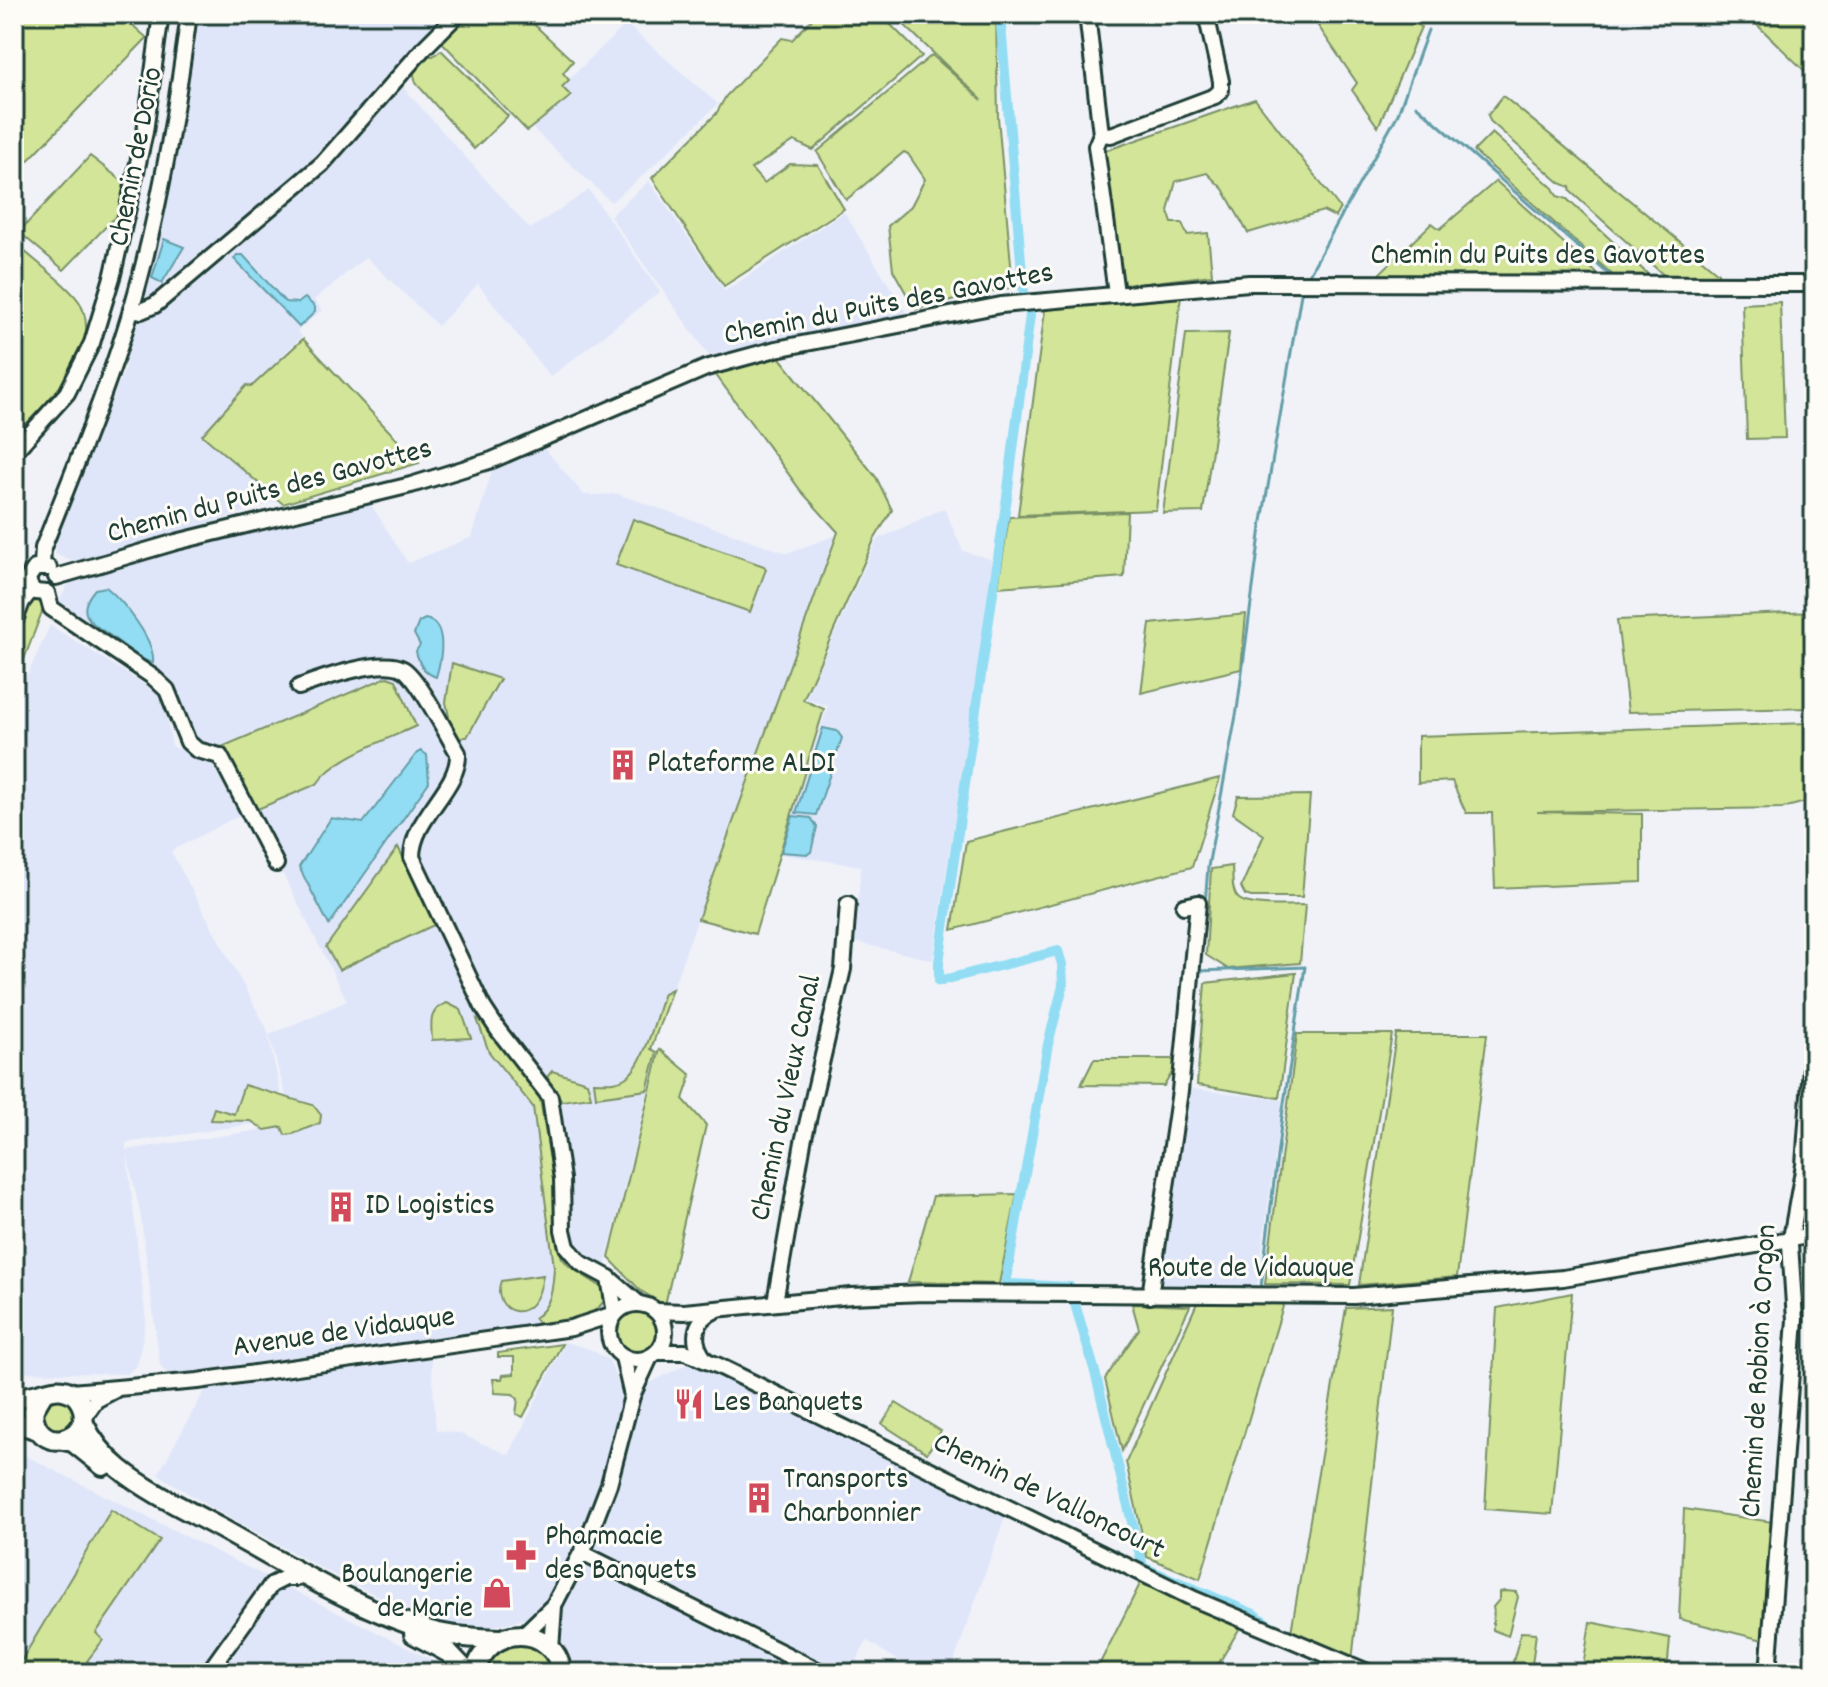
<svg xmlns="http://www.w3.org/2000/svg" width="1828" height="1687" viewBox="0 0 1828 1687" font-family="Dekko,sans-serif">
<style>
.built{fill:#e0e6f9}
.green{fill:#d3e599;stroke:#799166;stroke-width:2}
.water{fill:#92ddf3;stroke:#649da7;stroke-width:2}
.lines{fill:none;stroke-linecap:round;stroke-linejoin:round}
.stream{stroke:#649da7;stroke-width:3}
.canal{stroke:#92ddf3;stroke-width:10}
.minor-casing{stroke:#1f3d34;stroke-width:20}
.major-casing{stroke:#1f3d34;stroke-width:24}
.minor{stroke:#fdfcf7;stroke-width:14}
.major{stroke:#fdfcf7;stroke-width:18}
.labels{text-anchor:middle;dominant-baseline:central;stroke-width:6;stroke-linejoin:round;paint-order:stroke}
.street-label{font-size:30px;fill:#1f3d34;stroke:#fdfcf7}
.poi-label{font-size:30px;fill:#1f3d34;stroke:#fdfcf7;text-anchor:start}
</style>
<rect width="100%" height="100%" fill="#f0f2f8"/>
<filter id="ink" filterUnits="userSpaceOnUse"><feTurbulence type="fractalNoise" baseFrequency=".0125" numOctaves="2"/><feDisplacementMap in="SourceGraphic" scale="16" xChannelSelector="R" yChannelSelector="G"/><feConvolveMatrix kernelMatrix="1 2 1 2 8 2 1 2 1" color-interpolation-filters="sRGB"/></filter>
<g filter="url(#ink)">
<!-- built -->
<g class="built">
<path d="M194 14H444L400 84 530 229 589 190 660 292 550 377 478 284 438 326 366 257 314 300 322 310 297 331 302 336 251 387 247 385 201 435 278 501 82 564 55 554 58 531 125 368 137 305 165 203Z"/>
<path d="M626 24 718 104 645 174 611 202 532 128 570 96 561 87Z"/>
<path d="M649 181 725 291 844 212 907 314 709 356 610 216Z"/>
<path d="M540 443 584 495 618 494 787 553 837 535 651 1048 658 1051 607 1258 603 1287 608 1294 602 1309 590 1318 168 1375 160 1365 140 1212 127 1154 146 1321 137 1365 127 1374 14 1372V705L50 625 163 696 172 746 212 763 240 815 171 851 267 1029 286 1119 126 1143V1150L294 1125 269 1035 347 1001 222 753 197 740 171 685 57 605 73 576 210 538 370 503 408 563 472 537 494 463Z"/>
<path d="M944 508 963 551 994 560 933 960 854 942 861 866 779 854 828 706 805 699 877 540Z"/>
<path d="M1185 1088 1282 1100 1257 1287 1155 1288Z"/>
<path d="M565 1342 590 1349 609 1360 620 1388 650 1383 687 1364 700 1365 1006 1514 950 1673H918L867 1641 850 1673H577L558 1634 531 1615 525 1619 476 1630 450 1628 339 1578 211 1508 158 1474 205 1390 431 1358 436 1430 458 1433 509 1455Z"/>
<path d="M14 1450 434 1661 441 1673H14Z"/>
</g>
<!-- green -->
<g class="green">
<path d="M14 14H120L147 38 14 175Z"/>
<path d="M463 14H523L573 61 563 73 569 80 562 87 571 96 527 131 438 38Z"/>
<path d="M817 14H880L922 56 813 150 794 141 751 169 764 183 790 164 818 165 844 209 724 286 652 178 716 114 726 96 782 38 792 40Z"/>
<path d="M893 14H996L998 117 1013 287 915 309 893 270 888 226 911 206 925 179 908 154 904 152 846 200 817 152 932 55 982 100Z"/>
<path d="M1310 14H1406L1421 27 1378 127 1352 90 1357 83Z"/>
<path d="M1746 14H1814V80Z"/>
<path d="M441 50 508 116 474 149 416 83 413 71 425 56H433Z"/>
<path d="M1503 96 1718 273 1719 279H1668L1571 192 1570 187 1560 183 1490 121 1488 115Z"/>
<path d="M1255 99 1340 208 1335 217 1323 211 1248 233 1223 189 1207 173 1176 181 1168 211 1172 223H1182L1187 235 1208 233 1212 275 1122 286 1102 152Z"/>
<path d="M1492 133 1553 188 1557 196 1567 199 1653 279 1616 278 1474 151Z"/>
<path d="M90 156 126 184 120 212 64 270 19 232Z"/>
<path d="M1496 181 1602 278 1382 280 1378 275 1432 223 1440 229Z"/>
<path d="M22 249C35 261 75 291 81 305 104 354 44 404 14 436V256Z"/>
<path d="M1181 296 1156 510 1018 515 1045 310Z"/>
<path d="M1780 302 1785 438 1747 439 1742 304Z"/>
<path d="M1229 333 1203 512 1163 513 1186 334Z"/>
<path d="M303 339 419 463 283 504 202 435 247 385 251 387Z"/>
<path d="M776 353 876 477 892 510 874 540 803 700 824 709 755 934 698 919 838 532 801 491 713 371Z"/>
<path d="M1127 512 1124 577 998 587 1009 517Z"/>
<path d="M633 519 764 566 766 569 750 612 616 565Z"/>
<path d="M38 598 43 609 14 686C14 658 10 614 38 598Z"/>
<path d="M1814 612 1811 708 1628 712 1617 620Z"/>
<path d="M1246 614 1241 669 1141 693 1150 624Z"/>
<path d="M452 663 500 679 467 737H464L458 741 446 719 449 717 446 702Z"/>
<path d="M387 677 396 680 416 726C387 740 334 757 317 784L253 811 217 749Z"/>
<path d="M1810 723 1813 800 1783 808 1537 812 1642 814V882L1495 888 1492 813H1466L1452 781 1418 783V736Z"/>
<path d="M1220 778 1192 867 952 930 966 841Z"/>
<path d="M1310 795 1302 897H1251L1245 895 1241 887 1264 835 1233 813 1238 796Z"/>
<path d="M398 847 436 924 339 970 326 947Z"/>
<path d="M1232 866C1233 875 1231 891 1238 898 1248 908 1291 905 1305 905L1300 963 1228 969 1206 955 1211 869Z"/>
<path d="M1296 973 1279 1098 1197 1085 1205 983Z"/>
<path d="M672 989 651 1049 657 1052 647 1090 596 1097 594 1082C604 1082 616 1084 625 1078 645 1066 656 1015 664 993Z"/>
<path d="M447 1003 461 1010 471 1038 432 1040C431 1023 428 1010 447 1003Z"/>
<path d="M477 1019 484 1023 538 1087 554 1183V1212L558 1246 562 1258 570 1267 603 1288 607 1295C596 1322 565 1320 539 1324L534 1318C552 1307 553 1287 554 1267L533 1107 489 1052Z"/>
<path d="M1297 1034H1392L1350 1285 1265 1284Z"/>
<path d="M1396 1034H1487L1457 1277 1359 1285Z"/>
<path d="M660 1049 691 1075 683 1099 706 1125 665 1305 641 1291 609 1258Z"/>
<path d="M1094 1059H1172L1176 1066 1164 1086 1081 1085Z"/>
<path d="M552 1071 587 1082 591 1097 562 1101 547 1077Z"/>
<path d="M244 1085 313 1105 321 1115 320 1123 293 1134 285 1135 282 1127 265 1130 251 1121 210 1120 214 1108 234 1114Z"/>
<path d="M1017 1194 999 1284 908 1282 933 1196Z"/>
<path d="M543 1275C536 1332 489 1312 501 1281Z"/>
<path d="M1572 1293 1552 1514 1485 1509 1497 1308Z"/>
<path d="M1197 1303H1284L1200 1579 1147 1557 1126 1462Z"/>
<path d="M1132 1304 1190 1306 1122 1451 1105 1379 1139 1329Z"/>
<path d="M1392 1306 1352 1661 1291 1632 1346 1308Z"/>
<circle cx="637" cy="1332" r="21"/>
<path d="M562 1344 523 1417 516 1414 518 1399 513 1394 495 1393 493 1379H502L503 1375 514 1374V1357H498V1353Z"/>
<path d="M64 1395 77 1407 70 1431 45 1430 41 1405 47 1399Z"/>
<path d="M896 1403 941 1431 927 1453 882 1424Z"/>
<path d="M1684 1509 1773 1522 1767 1641 1679 1619Z"/>
<path d="M111 1510 160 1540 96 1633 103 1640 87 1661 98 1669 95 1673H14Z"/>
<path d="M1141 1582 1241 1626 1213 1673H1095Z"/>
<path d="M1505 1591 1516 1592 1518 1597 1508 1636 1493 1630C1492 1621 1495 1615 1493 1607L1499 1600V1592Z"/>
<path d="M1590 1622 1670 1638 1667 1673H1582Z"/>
<path d="M1521 1632 1536 1633 1531 1673H1510Z"/>
<path d="M506 1643H531L550 1659 555 1673H482L486 1659Z"/>
</g>
<!-- water -->
<g class="water">
<path d="M164 239 184 247 162 283 152 278Z"/>
<path d="M237 255H243L285 302 298 303 305 298 315 307V312L299 327 234 259Z"/>
<path d="M106 587C123 601 156 641 153 663 139 660 128 649 116 640 96 624 71 617 95 589Z"/>
<path d="M425 619C449 623 441 661 436 677 424 673 418 662 416 651L420 645 414 634 419 622Z"/>
<path d="M823 728 837 731 842 738 816 815 796 813Z"/>
<path d="M421 751 427 755 429 782 329 925 299 867 331 818 363 823 417 753Z"/>
<path d="M793 816 811 818 817 827 811 852 808 854 781 852Z"/>
</g>
<g class="lines">
<!-- stream -->
<g class="stream">
<path d="M1416 105 1613 278"/>
<path d="M1307 278 1398 114 1428 30"/>
<path d="M1205 904 1208 867 1237 710 1261 527 1302 288"/>
<path d="M1198 971 1305 967 1282 1116 1261 1287"/>
</g>
<!-- canal -->
<g class="canal">
<path d="M1000 14 1024 296 1030 315 1007 497 939 962V981L1058 951 1062 964 1063 986 1048 1044 1006 1281 1010 1284 1070 1287 1095 1372 1143 1567 1254 1614 1272 1627"/>
<path d="M1308 1652 1349 1673"/>
</g>
<!-- minor casing -->
<g class="minor-casing">
<g id="minor">
<path d="M1087 14 1101 134 1096 146 1116 293"/>
<path d="M1101 134 1111 135 1215 96 1221 90V81L1206 14"/>
<path d="M131 309 141 311 155 305 322 164 423 49 458 14"/>
<path d="M14 452 67 393 92 343 113 274 145 132 161 14"/>
<path d="M42 566 43 548C78 459 116 370 140 278 163 191 177 103 189 14"/>
<path d="M56 577 176 542 411 485 492 460 706 368 776 349 1001 305 1249 283 1814 284"/>
<path d="M47 593 51 608 153 677 167 690 188 742 197 750 220 756 276 864"/>
<path d="M47 593 35 592 30 586 28 578 35 568H49"/>
<path d="M14 623 22 602 32 589"/>
<path d="M299 687C320 679 382 657 403 669 418 677 447 735 458 753 460 788 412 817 412 857L483 1007 498 1030 550 1097 562 1179 563 1230 567 1247 581 1263 609 1278 638 1303"/>
<path d="M609 1278 615 1313"/>
<path d="M1150 1296 1180 1091 1198 903 1184 906"/>
<path d="M775 1302 803 1142 843 969 848 904"/>
<circle cx="637" cy="1332" r="28"/>
<path d="M656 1311 684 1312 851 1296 924 1293 1354 1296 1563 1278 1814 1235"/>
<path d="M657 1352H685L719 1366 1194 1599 1370 1673"/>
<path d="M623 1357 632 1396"/>
<path d="M706 1361C691 1342 692 1321 716 1310"/>
<path d="M71 1392 198 1381 571 1328 614 1314"/>
<path d="M84 1417 96 1400 115 1390"/>
<path d="M582 1553 823 1673"/>
<path d="M523 1635 554 1605 586 1544 609 1484 632 1396 650 1357"/>
<path d="M551 1649 554 1606"/>
<path d="M208 1673 271 1585 285 1578H298"/>
<path d="M1768 1673 1795 1320 1790 1244 1804 1165 1814 1025"/>
</g>
</g>
<!-- major casing -->
<g class="major-casing">
<g id="major">
<path d="M14 1397C33 1399 50 1387 63 1390 71 1391 78 1397 81 1404 97 1438 36 1460 33 1411L43 1394"/>
<path d="M14 1422 38 1430"/>
<path d="M83 1422C92 1441 104 1456 120 1469 150 1493 187 1510 220 1528 286 1565 354 1607 427 1630 451 1637 475 1638 500 1639"/>
<path d="M63 1440 73 1442 103 1466"/>
<path d="M414 1634 449 1653 468 1673"/>
<path d="M475 1673C486 1623 554 1622 562 1673"/>
</g>
</g>
<!-- minor -->
<use href="#minor" class="minor"/>
<!-- major -->
<use href="#major" class="major"/>
</g>
</g>
<!-- icons -->
<defs>
<g id="building-bare" transform="scale(2.4)"><path d="M-4-6H4V6H1V3H-1V6H-4ZM-2.5-4.3h1.7v1.8h-1.7ZM.8-4.3h1.7v1.8H.8ZM-2.5-1h1.7V.8h-1.7ZM.8-1h1.7V.8H.8Z" fill="#d1495b" stroke="#fdfcf7" stroke-width="2.5" paint-order="stroke"/></g>
<g id="restaurant-bare" transform="scale(2.4)"><path d="M-5-6h1v4h1v-4h1v4h1v-4h1v5L-1.5 .5V6h-2V.5L-5-1ZM5-6V6H3V1.5H1.5Q1.5-4 5-6Z" fill="#d1495b" stroke="#fdfcf7" stroke-width="2.5" paint-order="stroke"/></g>
<g id="pharmacy-bare" transform="scale(2.4)"><path d="M-2-6h4v4h4v4h-4v4h-4v-4h-4v-4h4Z" fill="#d1495b" stroke="#fdfcf7" stroke-width="2.5" paint-order="stroke"/></g>
<g id="shop-bare" transform="scale(2.4)"><path d="M-5-2.5h2.3a2.7 3.5 0 0 1 5.4 0H5L5.5 6h-11ZM-1.5-2.5h3a1.5 2.3 0 0 0-3 0Z" fill="#d1495b" stroke="#fdfcf7" stroke-width="2.5" paint-order="stroke"/></g>
</defs>
<g fill-rule="evenodd">
<use href="#building-bare" x="623" y="765"/>
<use href="#building-bare" x="341" y="1207"/>
<use href="#restaurant-bare" x="689" y="1404"/>
<use href="#building-bare" x="759" y="1498"/>
<use href="#pharmacy-bare" x="521" y="1555"/>
<use href="#shop-bare" x="497" y="1593"/>
</g>
<g class="labels">
<!-- street labels -->
<g class="street-label">
<text transform="translate(138 157) rotate(-79)">Chemin de Dorio</text>
<text x="1538" y="257">Chemin du Puits des Gavottes</text>
<text transform="translate(889 306) rotate(-11)">Chemin du Puits des Gavottes</text>
<text transform="translate(270 493) rotate(-15)">Chemin du Puits des Gavottes</text>
<text transform="translate(788 1098) rotate(-78)">Chemin du Vieux Canal</text>
<text x="1251" y="1270">Route de Vidauque</text>
<text transform="translate(344 1334) rotate(-8)">Avenue de Vidauque</text>
<text transform="translate(1761 1371) rotate(-87)">Chemin de Robion à Orgon</text>
<text transform="translate(1048 1498) rotate(26)">Chemin de Valloncourt</text>
</g>
<!-- poi labels -->
<g class="poi-label">
<text x="647" y="765">Plateforme ALDI</text>
<text x="365" y="1207">ID Logistics</text>
<text x="713" y="1404">Les Banquets</text>
<text x="783" y="1481">Transports<tspan x="783" dy="34">Charbonnier</tspan></text>
<text x="545" y="1538">Pharmacie<tspan x="545" dy="34">des Banquets</tspan></text>
<text x="473" y="1576" text-anchor="end">Boulangerie<tspan x="473" dy="34">de Marie</tspan></text>
</g>
</g>
<!-- margin -->
<rect width="1828" height="1687" fill="none" stroke="#fdfcf7" stroke-width="48"/>
<rect x="24" y="24" width="1780" height="1639" fill="none" stroke="#1f3d34" stroke-width="3" filter="url(#ink)"/>
</svg>
